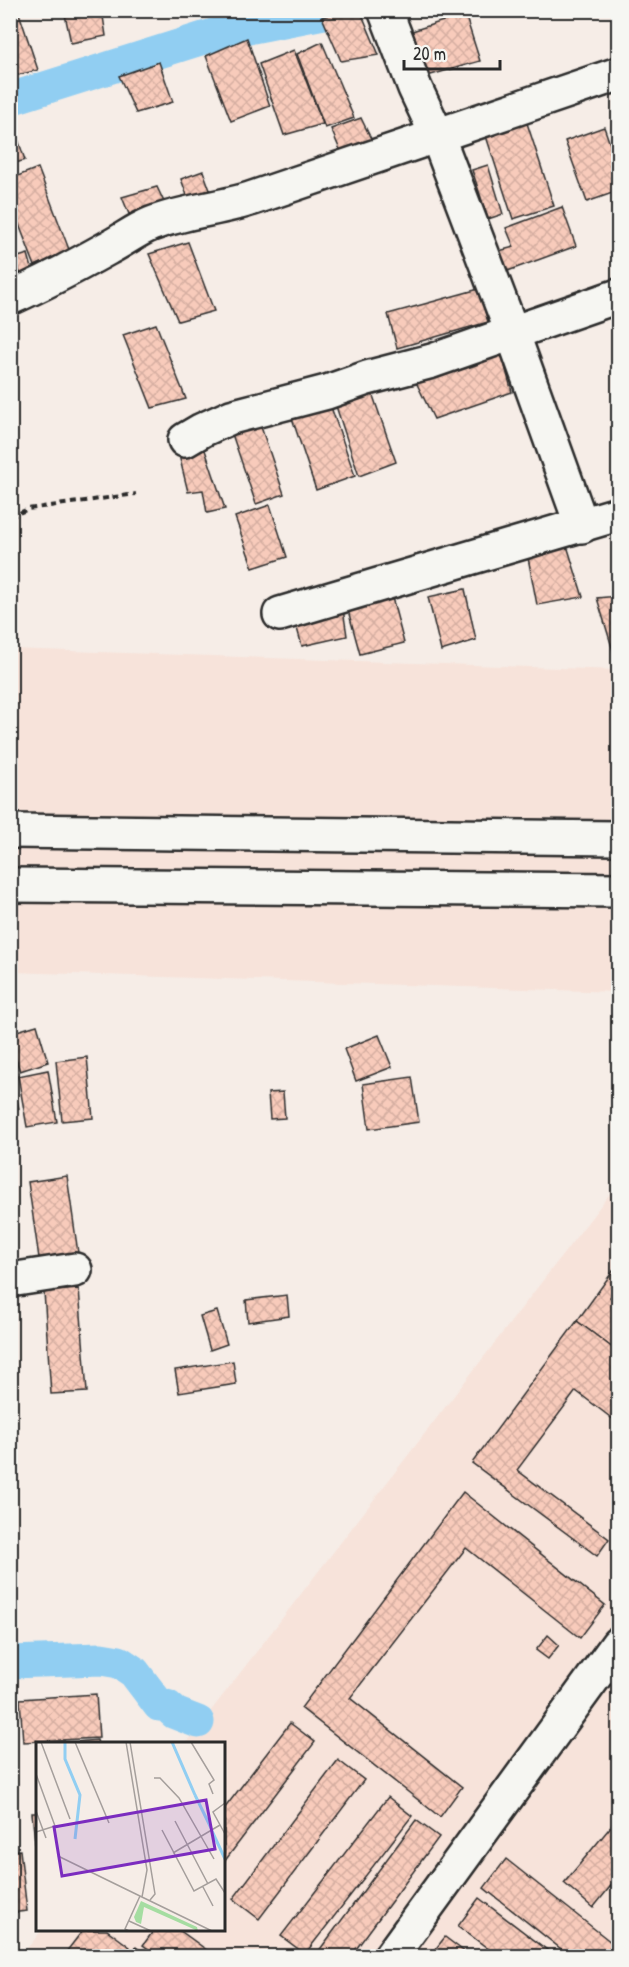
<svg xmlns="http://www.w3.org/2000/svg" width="629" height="1967" viewBox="0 0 629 1967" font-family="'Patrick Hand',sans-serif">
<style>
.built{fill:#f7e3da}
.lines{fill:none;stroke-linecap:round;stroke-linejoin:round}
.canal{stroke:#91cef2;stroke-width:33}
.building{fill:url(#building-cross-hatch);stroke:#2b2b2b;stroke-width:1.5}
.minor-casing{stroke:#2b2b2b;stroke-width:38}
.path{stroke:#2b2b2b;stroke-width:4;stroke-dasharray:6 4.5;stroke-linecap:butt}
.minor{stroke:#f6f6f2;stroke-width:33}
.inset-river{fill:none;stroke:#91cef2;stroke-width:3}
.inset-road{fill:none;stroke:#a59f9c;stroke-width:1.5}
.view{fill:#7b2cbf;fill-opacity:0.15;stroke:#7b2cbf;stroke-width:3}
.inset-edge{fill:none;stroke:#2b2b2b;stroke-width:3}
</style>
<defs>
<pattern id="building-cross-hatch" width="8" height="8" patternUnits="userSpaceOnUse" patternTransform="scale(1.5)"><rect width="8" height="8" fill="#f8cbbb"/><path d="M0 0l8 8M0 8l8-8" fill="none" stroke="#d5aea1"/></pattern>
</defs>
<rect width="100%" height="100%" fill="#f6ede7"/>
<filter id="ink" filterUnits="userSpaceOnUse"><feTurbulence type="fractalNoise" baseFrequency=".0167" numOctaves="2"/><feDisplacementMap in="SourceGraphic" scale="12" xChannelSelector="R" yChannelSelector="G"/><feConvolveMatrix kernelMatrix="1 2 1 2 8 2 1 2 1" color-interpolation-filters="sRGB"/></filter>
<g filter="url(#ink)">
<!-- built -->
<g class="built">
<path d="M11 649 618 670V992L11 972Z"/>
<path d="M618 1183V1956H21L42 1930H224V1744L186 1743Z"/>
</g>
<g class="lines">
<!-- canal -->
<g class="canal">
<path d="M10 99 213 35 339 10"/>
<path d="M10 1662 101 1659 119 1662 134 1672 159 1705 167 1706 175 1713 198 1722"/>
</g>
</g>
<!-- building -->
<g class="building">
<path d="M10 10H18L38 70 10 77Z"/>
<path d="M64 10H102L106 36 71 43Z"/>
<path d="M176 10H212L177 15Z"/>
<path d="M351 10H360L379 55 341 61 322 17Z"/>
<path d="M465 14 480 61 420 78 406 33Z"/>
<path d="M247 38 270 106 231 121 206 56Z"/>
<path d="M322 42 354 118 325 128 297 54Z"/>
<path d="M294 50 323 124 284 135 259 64Z"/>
<path d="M159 62 173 102 136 113 119 76Z"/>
<path d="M10 116 25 160 10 165Z"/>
<path d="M361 118 373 143 341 152 331 129Z"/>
<path d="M526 120 554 206 513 219 485 133Z"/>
<path d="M604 127 618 167V191L587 202 565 141Z"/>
<path d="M488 165 503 214 488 219 472 170Z"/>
<path d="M38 168 70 252 35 266 10 201V179Z"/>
<path d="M203 171 210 190 188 198 181 179Z"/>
<path d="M157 187 165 204 129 214 122 197Z"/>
<path d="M562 207 576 246 505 272 495 252 514 247 506 228Z"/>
<path d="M188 242 214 311 178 321 149 254Z"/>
<path d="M28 254 33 272 21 276 15 258Z"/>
<path d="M479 289 488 322 397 348 388 314Z"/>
<path d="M156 324 186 399 152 408 123 335Z"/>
<path d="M501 352 512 392 434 419 415 380Z"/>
<path d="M371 390 396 462 359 476 335 403Z"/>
<path d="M331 407 355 476 316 490 292 418Z"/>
<path d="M260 424 284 494 256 504 232 434Z"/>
<path d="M205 450 225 509 207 513 203 490 188 492 179 455Z"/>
<path d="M270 505 287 557 253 568 235 517Z"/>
<path d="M564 536 583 597 537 605 526 547Z"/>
<path d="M465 589 476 640 441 651 428 597Z"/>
<path d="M390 590 404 643 360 654 346 603Z"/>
<path d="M618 596V656L615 657 597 598Z"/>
<path d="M343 609 347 636 302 646 295 621Z"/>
<path d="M37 1025 48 1062 20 1071 10 1042V1033Z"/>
<path d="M379 1035 392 1067 356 1081 344 1049Z"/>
<path d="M87 1057 93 1118 62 1121 56 1061Z"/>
<path d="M10 1065 19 1109 10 1110Z"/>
<path d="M48 1070 57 1122 27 1127 18 1076Z"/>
<path d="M412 1077 419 1122 369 1129 363 1084Z"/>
<path d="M283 1092 285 1118 270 1119 268 1093Z"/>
<path d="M67 1176 78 1253 39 1258 28 1182Z"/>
<path d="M618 1264V1285L610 1297 618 1304V1352L577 1321Z"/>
<path d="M79 1289 87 1392 51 1394 44 1292Z"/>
<path d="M287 1295 289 1316 248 1322 246 1300Z"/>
<path d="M217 1311 227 1344 210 1350 200 1316Z"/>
<path d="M577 1321 618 1352V1423L576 1391 517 1470 609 1539 597 1556 472 1463Z"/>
<path d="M233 1361 236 1384 179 1393 175 1370Z"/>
<path d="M463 1492 605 1605 580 1638 466 1548 350 1698 462 1787 440 1817 301 1708Z"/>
<path d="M548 1635 559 1645 548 1659 536 1650Z"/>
<path d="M96 1694 99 1738 23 1742 20 1699Z"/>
<path d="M290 1723 315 1742 224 1862V1809Z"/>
<path d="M97 1740 98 1744H55Z"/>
<path d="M338 1760 364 1780 259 1919 233 1899Z"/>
<path d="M388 1797 412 1816 305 1954 281 1936Z"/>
<path d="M32 1813H38L36 1851Z"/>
<path d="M618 1818V1877L593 1908 564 1883Z"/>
<path d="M416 1820 439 1837 351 1956H315Z"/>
<path d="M20 1850 27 1911 10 1913V1851Z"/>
<path d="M506 1859 616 1946 608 1956H570L484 1888Z"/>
<path d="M479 1898 555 1956H498L458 1926Z"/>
<path d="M83 1930H107L130 1947 122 1956H63Z"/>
<path d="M154 1930H179L215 1956H158L143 1945Z"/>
<path d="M445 1937 470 1956H430Z"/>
<path d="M136 1947 148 1956H130Z"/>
</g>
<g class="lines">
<!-- minor casing -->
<g class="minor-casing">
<g id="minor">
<path d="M385 10 415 88 437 135 512 332 582 526"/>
<path d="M10 298C44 283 76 266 108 248 122 241 136 230 151 224 184 211 220 209 253 198 375 157 496 115 618 74"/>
<path d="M185 440 202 430 231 417 327 392 367 378 432 361 618 296"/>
<path d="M280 614 618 514"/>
<path d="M10 831 618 838"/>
<path d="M10 885 618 890"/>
<path d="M10 1280 75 1270"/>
<path d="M391 1956 618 1644"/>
</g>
</g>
<!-- path -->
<path class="path" d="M10 517 28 509 136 494"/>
<!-- minor -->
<use href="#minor" class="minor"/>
</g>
</g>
<!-- overview -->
<g transform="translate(36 1742)">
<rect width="189" height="189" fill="#f6ede7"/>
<path d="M105 159 161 185 162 189 108 165 105 182 100 180 98 175Z" fill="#a5dda1"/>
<path class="inset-river" d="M29 0V17L44 53 39 97M136 0 159 53M159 53 175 86M176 89 189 117"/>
<path class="inset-road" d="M5 0 34 77M39 0 73 81M90 0 111 128 106 155 176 189M94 0 119 152 114 158M155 0 178 38 173 42 177 52M0 32 19 84 0 90M118 36H124L143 56 178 117M189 61 177 70 189 92M0 69 10 96M139 79 172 142M126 88 158 149 180 137 189 151M137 111 184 83M22 114 108 156M167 145 177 164M93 179 115 189M93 189 89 187 104 154"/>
<path class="view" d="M170 58 179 107 26 134 18 85Z"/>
<rect width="189" height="189" class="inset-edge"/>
</g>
<!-- margin -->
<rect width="629" height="1967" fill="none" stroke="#f6f6f2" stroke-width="36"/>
<rect x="18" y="18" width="593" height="1931" fill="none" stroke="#2b2b2b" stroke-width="2" filter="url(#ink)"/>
<!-- scale -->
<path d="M404 60v9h96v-9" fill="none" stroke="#2b2b2b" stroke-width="3"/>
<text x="413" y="60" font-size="18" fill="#2b2b2b" stroke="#f6f6f2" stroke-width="4.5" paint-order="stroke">20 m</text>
</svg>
